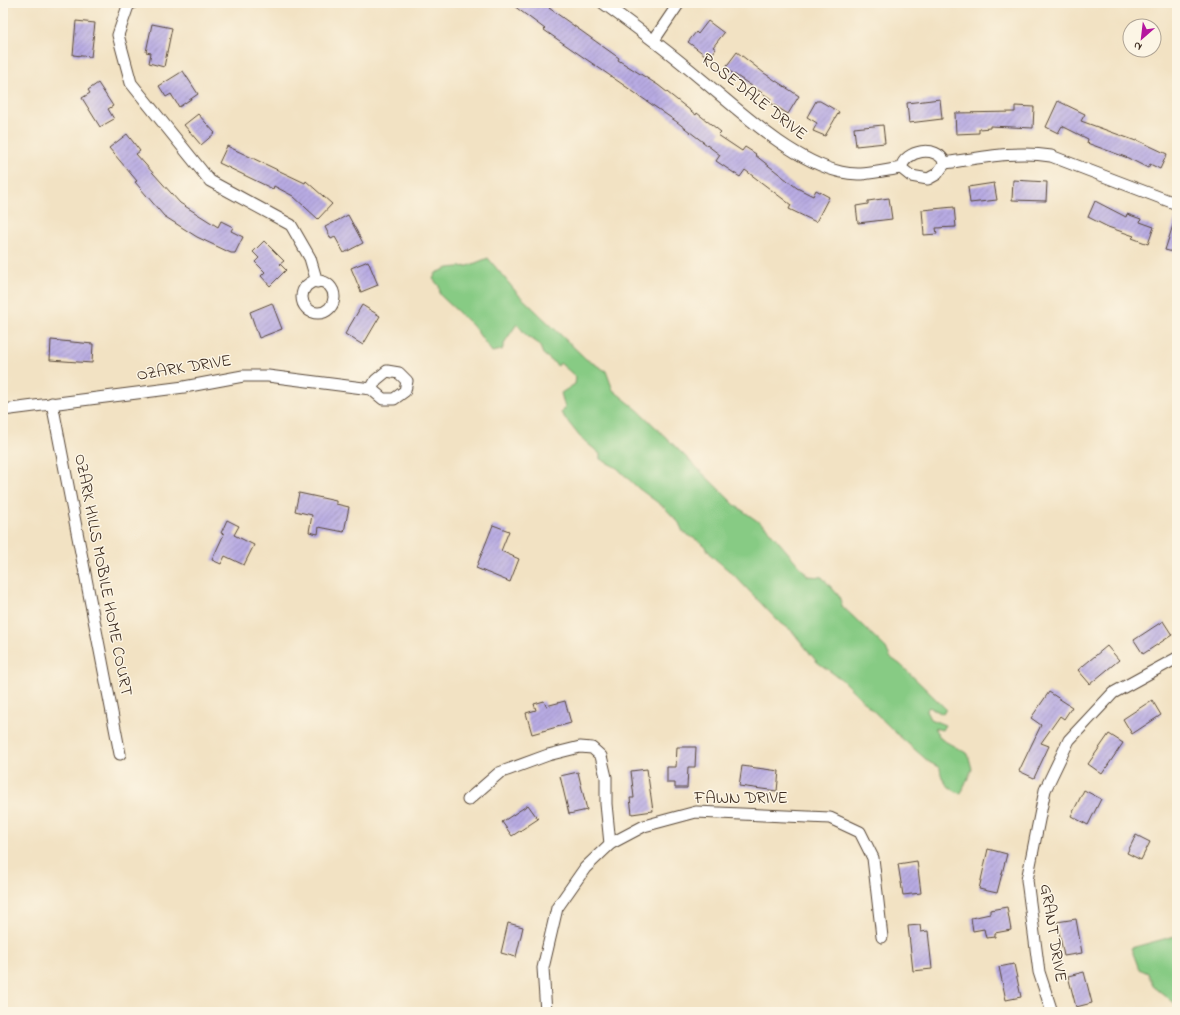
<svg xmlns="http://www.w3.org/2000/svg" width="1180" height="1015" viewBox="0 0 1180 1015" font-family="'Indie Flower',sans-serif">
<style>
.grass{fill:#87cb84;stroke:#617a51}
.building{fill:url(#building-hatch)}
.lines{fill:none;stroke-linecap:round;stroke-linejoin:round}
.minor-casing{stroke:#564637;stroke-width:13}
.minor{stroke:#fff;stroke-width:11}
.labels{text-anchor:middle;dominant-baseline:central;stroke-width:3;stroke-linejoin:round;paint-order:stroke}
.street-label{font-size:17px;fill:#3b2a1e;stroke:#fcf5e5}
</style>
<defs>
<pattern id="building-hatch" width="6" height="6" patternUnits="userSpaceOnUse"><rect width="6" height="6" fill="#b8abe3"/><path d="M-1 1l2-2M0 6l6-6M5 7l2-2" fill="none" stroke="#978bb7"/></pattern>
</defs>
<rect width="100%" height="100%" fill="#fcf5e5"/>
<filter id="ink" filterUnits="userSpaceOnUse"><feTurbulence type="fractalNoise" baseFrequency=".025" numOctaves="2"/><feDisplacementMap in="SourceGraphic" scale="8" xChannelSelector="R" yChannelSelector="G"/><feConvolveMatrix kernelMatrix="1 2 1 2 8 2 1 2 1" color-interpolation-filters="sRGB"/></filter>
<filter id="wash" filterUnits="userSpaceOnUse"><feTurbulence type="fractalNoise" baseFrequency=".012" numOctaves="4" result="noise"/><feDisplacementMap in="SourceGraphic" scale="16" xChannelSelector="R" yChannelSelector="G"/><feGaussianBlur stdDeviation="0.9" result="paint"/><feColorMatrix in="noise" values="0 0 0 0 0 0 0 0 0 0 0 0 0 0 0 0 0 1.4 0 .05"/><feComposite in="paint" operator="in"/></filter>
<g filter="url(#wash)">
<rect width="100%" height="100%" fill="#f2e2c3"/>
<!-- grass -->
<g class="grass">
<path d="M488 258 517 293 586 359 606 371 613 390 639 411 736 506 766 527 808 576 822 577 839 596 842 606 886 648 890 657 901 665 946 709 943 714 929 707 926 711 930 719 945 725 942 730 934 728 941 739 968 754 972 769 961 794C949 789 941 782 940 768L929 762 897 734 841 679 817 662 792 631 777 620 734 575 713 557 702 543 683 532 679 523 665 508 638 488 617 468 600 459V454L580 437 561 413 565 408 561 393 575 384 576 377 560 363 558 366 543 354 539 344 526 335 517 324 506 340 502 350 492 352 473 326 440 295 439 286 433 279 436 273 448 268 468 266Z"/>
<path d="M1175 936 1177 938V1005L1153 986 1148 973 1139 969 1131 948Z"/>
</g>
<g id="blocks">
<!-- building -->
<g class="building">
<path d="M510 3H545L550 7 549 8 619 58 618 60 658 85 696 115 697 113 721 132 718 135 742 151 745 147 756 154 755 155 797 188 813 196 816 190 829 197 816 222 789 209 791 205 745 170 740 177 716 161 720 155 677 122 544 30 545 29Z"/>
<path d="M76 21 95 23 91 57 73 55Z"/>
<path d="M708 21 724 33 713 47 716 49 709 58 688 42 696 32 698 34Z"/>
<path d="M152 24 172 28 164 67 149 63 151 53 146 52Z"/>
<path d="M737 52 764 73 799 96 788 114 769 102 771 99 725 68Z"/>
<path d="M183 71 198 94 179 107 171 94 166 97 159 86Z"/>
<path d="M98 83 113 106 108 109 114 119 100 127 82 98 90 93 88 90Z"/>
<path d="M940 99 942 119 909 123 907 103Z"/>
<path d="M816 101H820L839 112 825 136 813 131 817 123 807 117Z"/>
<path d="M1058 101 1085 114 1081 121 1136 141 1137 140 1167 154 1160 169 1150 164 1148 168 1128 158 1087 143 1088 139 1062 126 1058 133 1046 127Z"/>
<path d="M1015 106 1034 107 1033 128 990 126V128L979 129V133L956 134 955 113 1015 112Z"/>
<path d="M198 114 215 133 201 145 184 125Z"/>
<path d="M883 125 885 143 856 146 854 128Z"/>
<path d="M127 134 140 151 136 154 180 203 218 227 221 221 233 227 231 231 243 237 235 253H231L197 237 164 216 135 182 137 181 109 148Z"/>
<path d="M227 146 305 183 306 181 332 204 318 219 293 196 274 186 273 189 219 163Z"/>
<path d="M1013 180 1047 182 1046 201 1012 200Z"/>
<path d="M994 183 997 200 970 203 968 187Z"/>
<path d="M889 198 892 219 858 223 856 206 868 204V201Z"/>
<path d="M1095 201 1126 217 1127 214 1141 219 1140 222 1154 227 1148 244 1132 238 1134 236 1108 227 1088 217Z"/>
<path d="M954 207 956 227 936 228 937 234 924 235 922 210Z"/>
<path d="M348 215 363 243 344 253 335 237 331 239 325 227Z"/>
<path d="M1175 219H1177V253L1165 250Z"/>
<path d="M264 241 284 261 280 264 286 270 270 286 261 276 265 272 255 262 259 258 253 252Z"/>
<path d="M368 261 378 285 361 292 351 268Z"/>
<path d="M272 303 282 329 259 338 250 312Z"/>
<path d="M362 305 380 316 363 345 345 334Z"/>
<path d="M51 340 93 344 92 363 50 360Z"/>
<path d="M299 493 336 501V504L349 507 344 532 319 527 318 534 309 532 312 515 295 511Z"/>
<path d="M227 520 239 526 234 535 254 545 244 565 225 556 221 564 212 560 224 534 221 533Z"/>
<path d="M493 525 509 531 501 551 519 559 510 582 476 568Z"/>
<path d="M1163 621 1172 635 1143 654 1134 640Z"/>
<path d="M1107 646 1119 660 1090 684 1078 670Z"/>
<path d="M1049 692 1072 707 1064 719 1060 716 1041 743 1049 746 1034 778 1019 771 1041 725 1031 718Z"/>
<path d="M1152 700 1161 715 1132 734 1123 719Z"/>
<path d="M544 701 546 706 565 701 571 723 532 734 526 713 536 710 534 704Z"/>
<path d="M1109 734 1123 743 1102 774 1088 764Z"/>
<path d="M677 747H696L695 767H688L687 788H675V783H667V767H676Z"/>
<path d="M742 766 779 771 777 791 739 786Z"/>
<path d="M647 769 653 811 632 814 630 798H634L631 771Z"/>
<path d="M578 772 587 810 569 814 560 776Z"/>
<path d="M1084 790 1101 799 1088 825 1071 816Z"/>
<path d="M528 805 538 819 512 836 502 822Z"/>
<path d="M1136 835 1150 842 1141 860 1127 853Z"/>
<path d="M988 849 1007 854 997 893 979 889Z"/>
<path d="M917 861 921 893 903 895 898 864Z"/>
<path d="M1007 907 1011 930 995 933V937L986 938 984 929 973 931 971 918 990 914V910Z"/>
<path d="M1076 919 1082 953 1064 956 1057 922Z"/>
<path d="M508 923 523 927 516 957 501 953Z"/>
<path d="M920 925 921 932 928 931 932 969 913 971 908 926Z"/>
<path d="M1014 964 1021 997 1006 1000 999 967Z"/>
<path d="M1084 972 1092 1003 1076 1007 1068 976Z"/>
</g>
</g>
</g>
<g filter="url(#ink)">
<use href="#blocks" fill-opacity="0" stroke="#564637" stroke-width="1"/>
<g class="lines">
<!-- minor casing -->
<g class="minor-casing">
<g id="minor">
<path d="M132 3 128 6 118 35 131 83 210 181 291 225 310 258 317 282"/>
<path d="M603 3C636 27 669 52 701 79 740 111 791 160 841 172 861 177 881 171 901 168 905 150 937 144 945 163 980 158 1016 150 1051 156L1177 204"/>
<path d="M654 40 679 3"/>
<path d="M901 168 911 176 928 179 937 174 945 163"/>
<circle cx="318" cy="297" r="16"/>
<path d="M52 403 120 754"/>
<path d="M3 410 184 387 243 376H268L371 389 383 399H394L405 391 407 381 399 373 387 371 376 380 371 389"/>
<path d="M468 800 499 773 548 755 580 747 592 748 601 756 606 777V804L610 844"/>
<path d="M546 1012 543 968 557 908 585 868 610 844 644 826 696 812 830 818 860 832 873 858 882 937"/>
<path d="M1052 1012 1039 972 1027 880 1045 790 1069 740 1113 693 1177 658"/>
</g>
</g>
<!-- minor -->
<use href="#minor" class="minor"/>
</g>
</g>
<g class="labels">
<!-- street labels -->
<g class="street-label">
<text transform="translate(754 97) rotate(38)">ROSEDALE DRIVE</text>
<text transform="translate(184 368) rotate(-9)">OZARK DRIVE</text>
<text transform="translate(103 575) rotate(79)">OZARK HILLS MOBILE HOME COURT</text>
<text x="741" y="798">FAWN DRIVE</text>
<text transform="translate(1053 933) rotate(81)">GRANT DRIVE</text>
</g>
</g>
<!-- margin -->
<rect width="1180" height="1015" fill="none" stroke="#fcf5e5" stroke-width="16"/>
<!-- north arrow -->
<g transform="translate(1142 38) rotate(208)"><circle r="19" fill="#fcf5e5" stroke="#afa495"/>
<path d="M0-3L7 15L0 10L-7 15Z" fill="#b5179e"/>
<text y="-6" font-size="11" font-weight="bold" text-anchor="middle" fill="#3b2a1e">N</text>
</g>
</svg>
